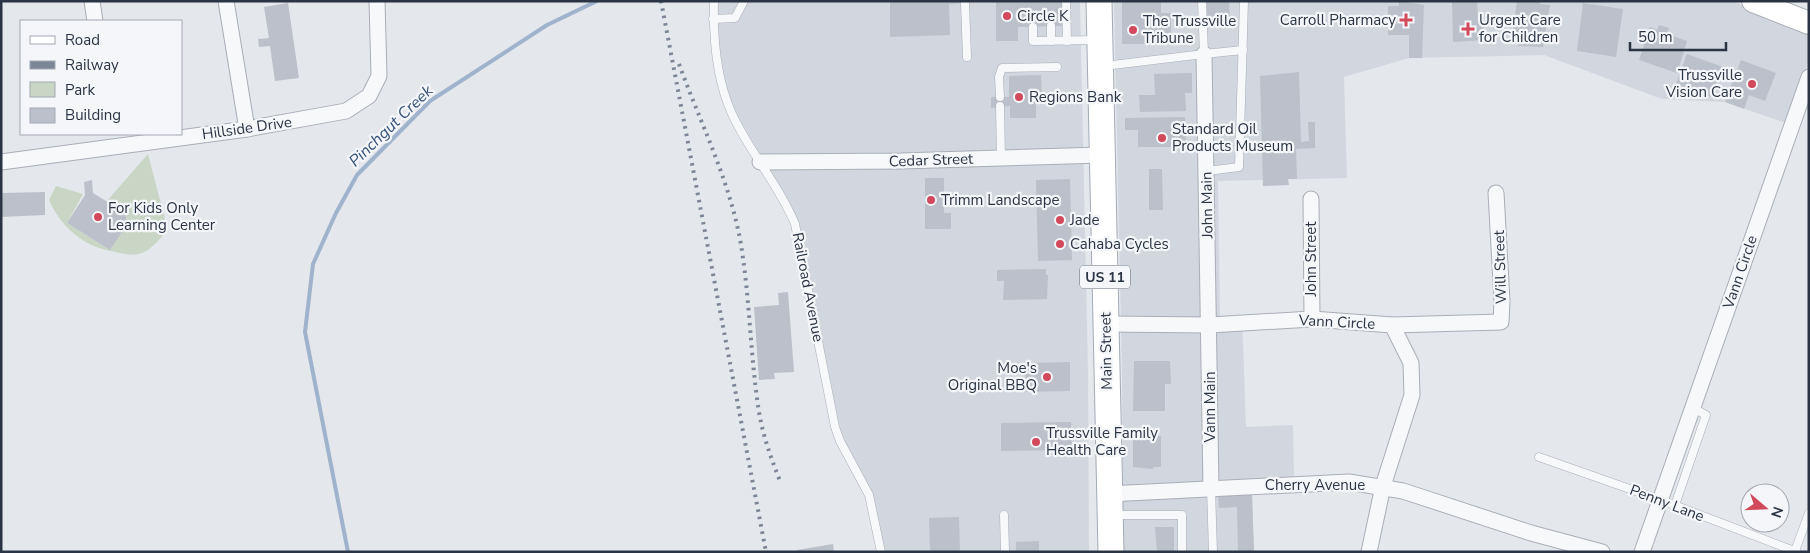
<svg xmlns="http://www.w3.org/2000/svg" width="1810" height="553" viewBox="0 0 1810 553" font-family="'Nunito Sans',sans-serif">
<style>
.built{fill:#d2d6de}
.green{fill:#c9d6c5}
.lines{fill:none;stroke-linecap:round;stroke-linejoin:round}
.stream{stroke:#9fb4cc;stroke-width:4}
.building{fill:#bbc0ca}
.service-casing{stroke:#a9aeb7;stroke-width:9}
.minor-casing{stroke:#a9aeb7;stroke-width:17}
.secondary-casing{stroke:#a9aeb7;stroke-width:24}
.primary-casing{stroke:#a3abb8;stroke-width:27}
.service{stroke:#f7f8fa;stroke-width:8}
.minor{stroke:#f7f8fa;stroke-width:15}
.secondary{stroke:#fff;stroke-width:22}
.primary{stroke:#fff;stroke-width:25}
.rail{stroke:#7d8696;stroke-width:4;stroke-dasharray:2.5 5;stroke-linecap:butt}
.poi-dot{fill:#d1495b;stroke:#f4f6f9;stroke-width:2}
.labels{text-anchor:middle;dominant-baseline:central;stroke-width:4.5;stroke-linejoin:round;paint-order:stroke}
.shield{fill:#f4f6f9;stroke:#676e7b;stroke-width:1}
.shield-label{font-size:14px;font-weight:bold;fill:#2b3445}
.poi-label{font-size:15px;fill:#2b3445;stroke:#f4f6f9;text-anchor:start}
.street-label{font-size:15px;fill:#2b3445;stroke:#f4f6f9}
.water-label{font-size:16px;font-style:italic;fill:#34527a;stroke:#f4f6f9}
</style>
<rect width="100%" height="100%" fill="#e4e7ec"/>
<!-- built -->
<g class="built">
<path d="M714 1H1080L1088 373 1089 552H881L869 495 840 441 799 237 732 114 721 83Z"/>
<path d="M1114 1H1733L1809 35V59L1786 123 1725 102 1662 99 1544 55 1409 58 1344 77 1347 178 1218 181 1220 317 1242 315 1246 427 1293 425 1294 480 1252 494 1254 552H1123L1122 373Z"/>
</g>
<!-- green -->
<path class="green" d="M148 154 168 231C161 237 151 250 142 253 131 257 121 253 111 251 83 246 61 227 49 200L56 186 83 194 67 223 110 250 128 222 124 212 107 201Z"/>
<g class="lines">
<!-- stream -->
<path class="stream" d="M348 552 305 332 313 264 336 213 357 175 430 101 547 25 597 1"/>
</g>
<!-- building -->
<g class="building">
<path d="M890 1H968V3L949 4 950 35 890 37Z"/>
<path d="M996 1H1063L1064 26 1018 27V41H996Z"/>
<path d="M1122 1H1161V13H1171V44H1122Z"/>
<path d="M1205 1H1229L1230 24H1205Z"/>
<path d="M1399 1 1424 5 1422 58H1409V35H1388V6H1399Z"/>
<path d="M1452 1H1477L1478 18H1484V40L1453 42Z"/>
<path d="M1517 1H1539L1540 4 1550 5 1543 47 1518 46V44L1511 43Z"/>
<path d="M288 3 299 78 275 81 270 46 259 47 258 39 269 38 264 7Z"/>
<path d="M1583 3 1623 9 1616 57 1577 51Z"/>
<path d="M1659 25 1669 28 1667 33 1670 35 1687 41 1677 73 1639 60 1650 27 1657 30Z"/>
<path d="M1687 54 1723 67 1711 97 1676 84Z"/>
<path d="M1741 60 1776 73 1765 101 1749 95 1744 109 1725 102Z"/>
<path d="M1299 72 1301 142 1309 141 1308 122H1315V148L1296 149 1297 179H1288L1289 185 1263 186 1260 76Z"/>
<path d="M1192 73V93H1185L1186 111 1140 112 1139 95H1155L1154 74Z"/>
<path d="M1041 75 1042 100 1036 101V118H1010V106L991 108V97H1009V76Z"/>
<path d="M1185 117 1186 147H1138V130H1125V118Z"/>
<path d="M1149 169H1162L1163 210H1149Z"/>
<path d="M925 178H944V213H951V229H925Z"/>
<path d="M1070 179 1072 260 1038 261 1036 180Z"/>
<path d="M92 180 93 193 124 212 128 223 110 250 67 223 85 195 84 182Z"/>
<path d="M45 192V215L1 217V193Z"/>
<path d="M1046 269V275H1048L1047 299 1003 300 1004 281H997V270Z"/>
<path d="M788 292 794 372 774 373 775 379 759 380 754 307 779 305 778 293Z"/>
<path d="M1134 361H1170L1171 384H1165V411H1133Z"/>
<path d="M1070 362V391L1026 392 1025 363Z"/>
<path d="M1071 422 1072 450 1001 451V423Z"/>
<path d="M1161 436V467H1153V469L1133 467V437Z"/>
<path d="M1252 494 1254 552H1238L1237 507 1219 508 1218 495Z"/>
<path d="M959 517 960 552H930L929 518Z"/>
<path d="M1155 527H1174V552H1157Z"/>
<path d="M1039 541V552H1016V542Z"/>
<path d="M833 544 834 552H797V550Z"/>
</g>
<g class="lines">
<!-- service casing -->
<g class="service-casing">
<g id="service">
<path d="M714 1C713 39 716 79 732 114 750 153 779 185 795 224L835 427 840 441 869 495 881 552"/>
<path d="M1066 1 1067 41"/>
<path d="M965 3 967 57"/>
<path d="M713 19 735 18 744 1"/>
<path d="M1051 26V41"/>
<path d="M1033 27V41L1097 40"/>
<path d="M1204 54 1243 50"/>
<path d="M1104 66 1204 54 1202 1"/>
<path d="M1000 97 999 77 1002 68 1057 67"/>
<path d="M1000 106 1001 158"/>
<path d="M1207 171 1239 167 1244 1"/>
<path d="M1539 457 1661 500 1797 552"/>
<path d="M1211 488 1213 552"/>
<path d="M1675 505 1706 415 1693 408"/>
<path d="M1004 515 1005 552"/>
<path d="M1114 515H1182V552"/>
<path d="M1795 551 1809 513"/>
</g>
</g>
<!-- minor casing -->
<g class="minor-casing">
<g id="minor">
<path d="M92 1 95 21"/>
<path d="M226 1 247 129"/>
<path d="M1204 54 1211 488"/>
<path d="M1 162 247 129 346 111 369 96 379 76 377 1"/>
<path d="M760 162 901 161 1102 155"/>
<path d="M1311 199 1312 319"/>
<path d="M1106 324 1210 325 1312 319 1392 325 1501 322 1502 301 1496 193"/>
<path d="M1108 494 1349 482 1403 491 1531 533 1602 552"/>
<path d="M1369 552 1383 486 1412 395 1411 363 1392 325"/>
<path d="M1642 552 1809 77"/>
</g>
</g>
<!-- secondary casing -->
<g class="secondary-casing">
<path id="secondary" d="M1753 1 1809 23"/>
</g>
<!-- primary casing -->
<g class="primary-casing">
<path id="primary" d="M1099 1 1111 552"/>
</g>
<!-- service -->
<use href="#service" class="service"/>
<!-- minor -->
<use href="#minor" class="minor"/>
<!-- secondary -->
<use href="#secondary" class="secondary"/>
<!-- primary -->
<use href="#primary" class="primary"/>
<!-- rail -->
<g class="rail">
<path d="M661 1 766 552"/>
<path d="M679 64C700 122 728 177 740 239 750 296 750 355 759 412 763 436 771 458 780 481"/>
</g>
</g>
<!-- markers -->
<g class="poi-dot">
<circle cx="1007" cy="16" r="5"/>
<path d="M1403.5 12.5h5v5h5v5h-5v5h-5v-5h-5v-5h5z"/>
<path d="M1465.5 21.5h5v5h5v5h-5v5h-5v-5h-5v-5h5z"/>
<circle cx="1133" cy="30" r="5"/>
<circle cx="1752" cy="84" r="5"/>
<circle cx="1019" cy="97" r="5"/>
<circle cx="1162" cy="138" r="5"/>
<circle cx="931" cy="200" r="5"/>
<circle cx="98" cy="217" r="5"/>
<circle cx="1060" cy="220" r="5"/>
<circle cx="1060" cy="244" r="5"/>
<circle cx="1047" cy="377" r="5"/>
<circle cx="1036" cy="442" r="5"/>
</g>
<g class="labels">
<!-- shield labels -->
<rect class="shield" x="1080" y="265.5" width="50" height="23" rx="4"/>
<g class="shield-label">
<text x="1105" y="277">US 11</text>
</g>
<!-- poi labels -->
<g class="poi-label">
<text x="1017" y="16">Circle K</text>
<text x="1396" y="20" text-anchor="end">Carroll Pharmacy</text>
<text x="1479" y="20">Urgent Care<tspan x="1479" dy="17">for Children</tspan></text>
<text x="1143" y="21">The Trussville<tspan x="1143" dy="17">Tribune</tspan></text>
<text x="1742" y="75" text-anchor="end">Trussville<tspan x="1742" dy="17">Vision Care</tspan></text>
<text x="1029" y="97">Regions Bank</text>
<text x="1172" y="129">Standard Oil<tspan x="1172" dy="17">Products Museum</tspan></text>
<text x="941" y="200">Trimm Landscape</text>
<text x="108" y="208">For Kids Only<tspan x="108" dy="17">Learning Center</tspan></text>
<text x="1070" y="220">Jade</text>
<text x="1070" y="244">Cahaba Cycles</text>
<text x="1037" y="368" text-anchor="end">Moe's<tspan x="1037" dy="17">Original BBQ</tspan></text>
<text x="1046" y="433">Trussville Family<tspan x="1046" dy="17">Health Care</tspan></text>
</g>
<!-- street labels -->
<g class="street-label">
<text transform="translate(247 128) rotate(-8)">Hillside Drive</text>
<text transform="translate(931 160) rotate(-2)">Cedar Street</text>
<text transform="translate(1207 205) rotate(-91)">John Main</text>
<text transform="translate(1311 259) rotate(-90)">John Street</text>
<text transform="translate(1500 267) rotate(-92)">Will Street</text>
<text transform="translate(1740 272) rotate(-71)">Vann Circle</text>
<text transform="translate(808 287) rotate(79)">Railroad Avenue</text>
<text transform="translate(1337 322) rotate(3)">Vann Circle</text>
<text transform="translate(1106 351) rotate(-91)">Main Street</text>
<text transform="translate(1210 407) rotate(-90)">Vann Main</text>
<text x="1315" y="485">Cherry Avenue</text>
<text transform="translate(1667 503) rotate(21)">Penny Lane</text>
</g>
<!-- water labels -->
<g class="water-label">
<text transform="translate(391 126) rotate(-44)">Pinchgut Creek</text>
</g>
</g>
<!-- border -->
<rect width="1810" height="553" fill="none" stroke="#2b3445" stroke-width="5"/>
<!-- legend -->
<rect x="20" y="20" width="162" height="115" fill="#f4f6f9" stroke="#a4a8b1"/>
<rect x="30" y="36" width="25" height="8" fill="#ffffff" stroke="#a4a8b1"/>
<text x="65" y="45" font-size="15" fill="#2b3445">Road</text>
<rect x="30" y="61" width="25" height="8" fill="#7d8696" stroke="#a4a8b1"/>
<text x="65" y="70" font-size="15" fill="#2b3445">Railway</text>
<rect x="30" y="82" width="25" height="15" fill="#c9d6c5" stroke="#a4a8b1"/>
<text x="65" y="95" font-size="15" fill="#2b3445">Park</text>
<rect x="30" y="108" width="25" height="15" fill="#bbc0ca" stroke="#a4a8b1"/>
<text x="65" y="120" font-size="15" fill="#2b3445">Building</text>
<!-- north arrow -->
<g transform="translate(1765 508) rotate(109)"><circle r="24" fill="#f4f6f9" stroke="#a4a8b1"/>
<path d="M0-4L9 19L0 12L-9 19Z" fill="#d1495b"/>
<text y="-8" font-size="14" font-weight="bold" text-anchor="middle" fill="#2b3445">N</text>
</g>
<!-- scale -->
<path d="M1630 42v8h96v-8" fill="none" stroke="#2b3445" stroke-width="2.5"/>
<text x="1638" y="42" font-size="15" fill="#2b3445" stroke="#f4f6f9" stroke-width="4" paint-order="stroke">50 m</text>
</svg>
